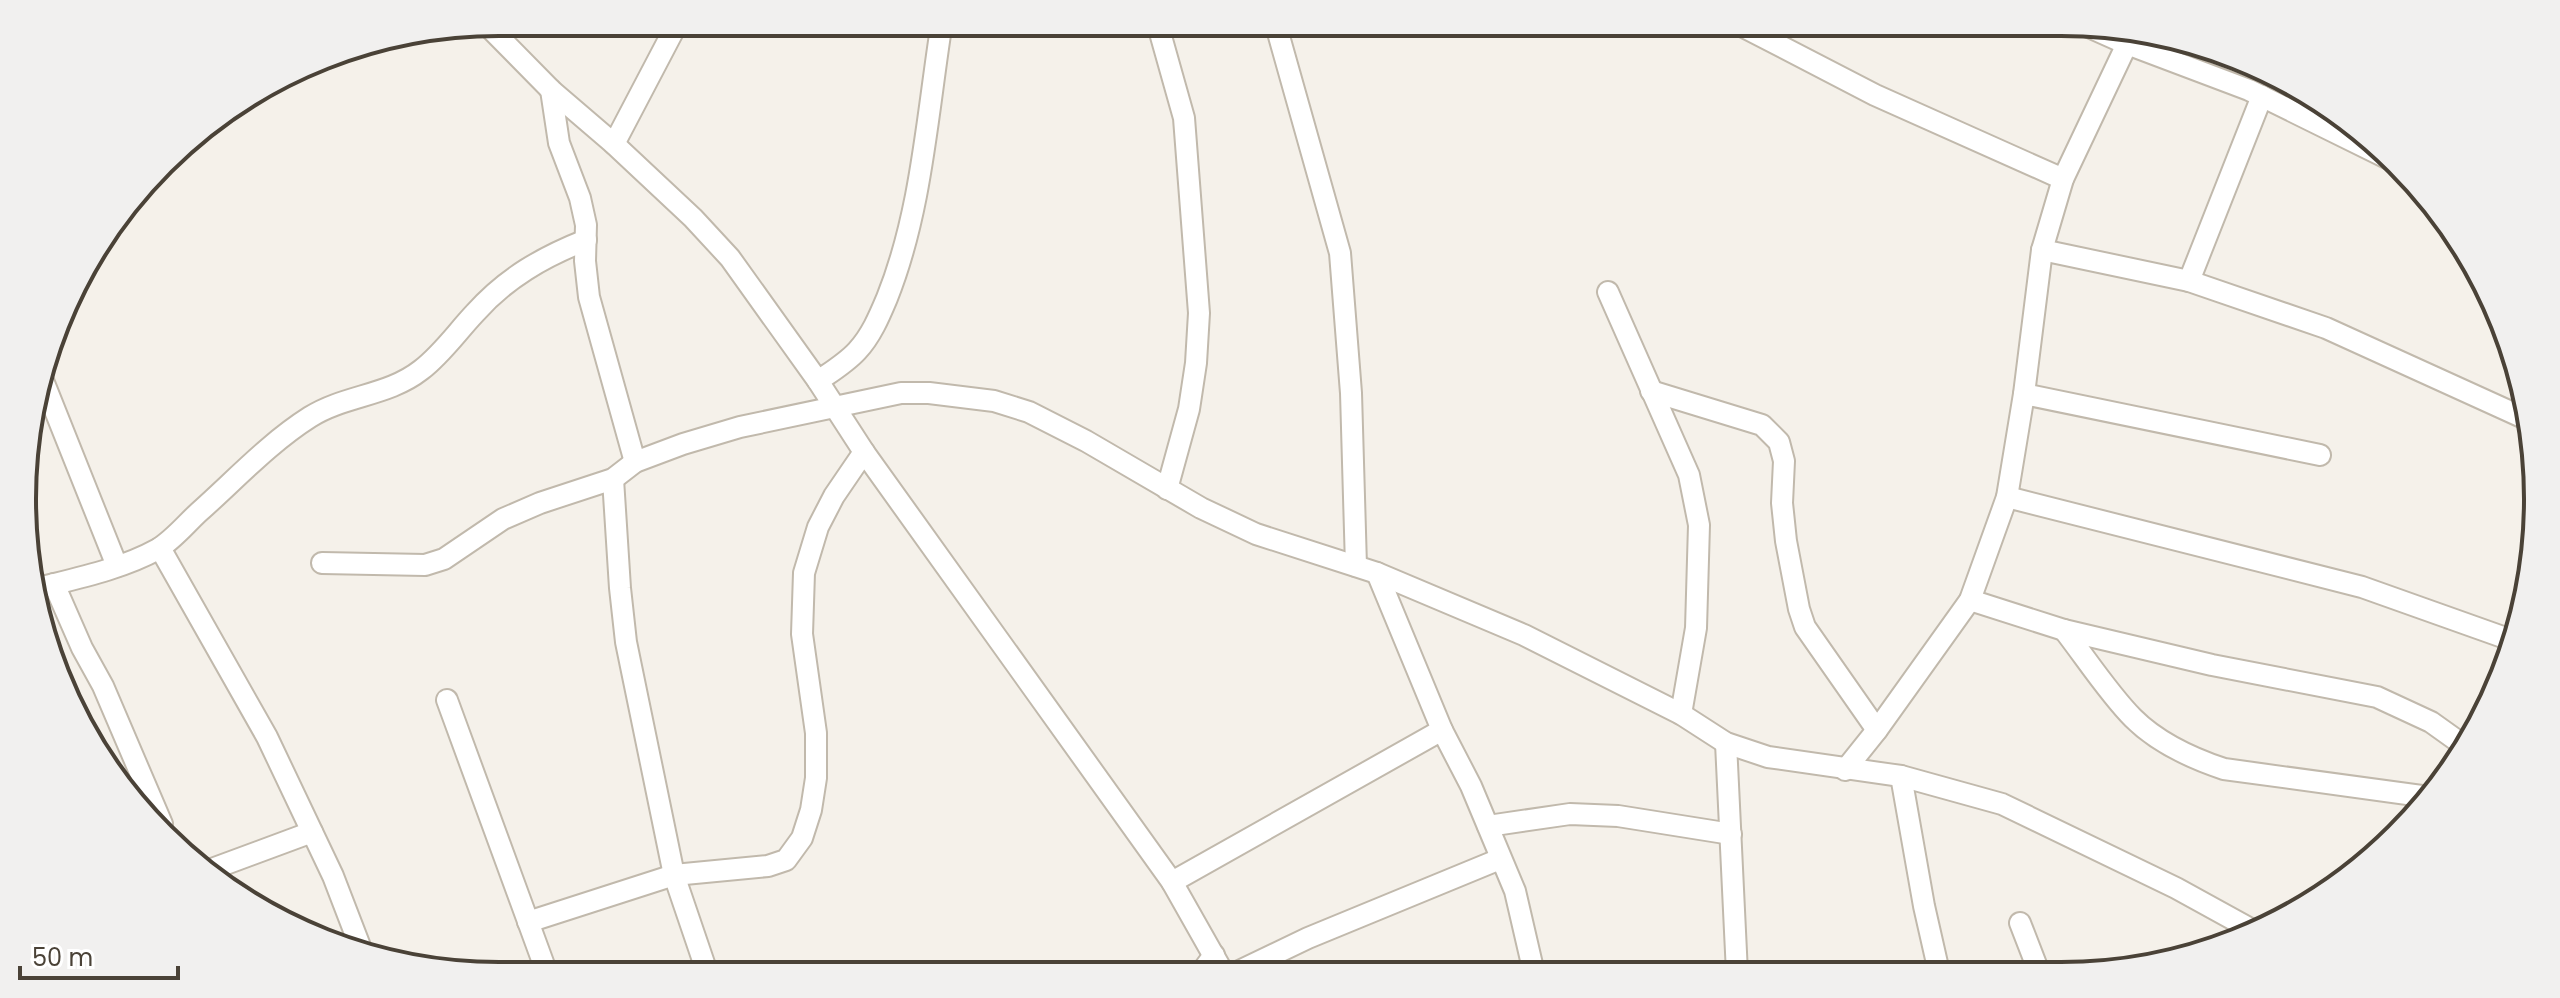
<svg xmlns="http://www.w3.org/2000/svg" width="2560" height="998" viewBox="0 0 2560 998" font-family="Poppins,sans-serif">
<style>
.lines{fill:none;stroke-linecap:round;stroke-linejoin:round}
.minor-casing{stroke:#c1b9ac;stroke-width:24}
.minor{stroke:#fff;stroke-width:20}
.rim{fill:none;stroke:#4a4237;stroke-width:4}
</style>
<rect width="100%" height="100%" fill="#f5f1ea"/>
<g class="lines">
<!-- minor casing -->
<g class="minor-casing">
<g id="minor">
<path d="M1157 22 1184 118 1199 313 1196 363 1189 409 1167 489"/>
<path d="M1275 22 1340 253 1351 393 1356 566"/>
<path d="M1734 22 1875 95 2063 179"/>
<path d="M486 24 551 90 614 144 693 218 730 258 818 381 864 452 1172 882 1224 974"/>
<path d="M2089 27 2127 44 2249 90 2389 159"/>
<path d="M551 90 559 143 580 198 586 225 585 261 589 297 635 462"/>
<path d="M614 144 678 22"/>
<path d="M2042 250 2189 281 2326 328 2524 418"/>
<path d="M2189 281 2262 96"/>
<path d="M1608 292 1689 475 1699 525 1696 628 1681 714"/>
<path d="M818 381C831 372 846 363 857 351 871 336 879 317 887 298 921 213 927 118 941 28L939 22"/>
<path d="M44 383 117 566"/>
<path d="M1651 391 1762 425 1779 442 1784 461 1782 503 1786 541 1799 609 1805 627 1877 730"/>
<path d="M2024 394 2320 455"/>
<path d="M613 479 620 588 626 642 674 875 708 975"/>
<path d="M2007 497 2362 587 2514 641"/>
<path d="M160 548 267 737 333 876 363 954"/>
<path d="M322 563 425 565 444 559 503 519 540 503 613 479 635 462 683 444 740 427 901 393H929L994 401 1029 412 1086 441 1201 508 1256 534 1377 573 1524 635 1681 714 1726 743 1768 757 1901 776 2002 804 2176 888 2256 932"/>
<path d="M1377 573 1442 730 1471 786 1515 891 1534 973"/>
<path d="M54 584 82 648 103 686 162 824"/>
<path d="M31 590C73 579 120 570 158 549 173 540 186 524 199 512 235 480 269 443 310 417 345 395 388 396 421 370 442 354 457 332 475 313 506 278 543 257 586 240"/>
<path d="M1970 600 2064 630 2212 665 2377 697 2431 722 2466 747"/>
<path d="M2064 630C2085 657 2109 694 2133 718 2158 743 2191 758 2224 769L2429 797"/>
<path d="M447 700 548 976"/>
<path d="M1726 743 1737 973"/>
<path d="M1845 770 1877 730 1970 600 2007 497 2024 394 2042 250 2063 179 2127 44"/>
<path d="M1901 776 1924 906 1939 972"/>
<path d="M1488 826 1570 814 1618 816 1731 834"/>
<path d="M204 872 312 832"/>
<path d="M1172 882 1442 730"/>
<path d="M528 922 674 875 768 866 786 860 802 838 811 810 816 778V733L802 634 804 573 818 527 834 496 864 452"/>
<path d="M2020 923 2039 972"/>
<path d="M1200 974 1214 955"/>
<path d="M1233 974 1308 938 1500 859"/>
</g>
</g>
<!-- minor -->
<use href="#minor" class="minor"/>
</g>
<!-- crop -->
<path d="M0 0H2560V998H0ZM499 36H2061A463 463 0 0 1 2524 499V499A463 463 0 0 1 2061 962H499A463 463 0 0 1 36 499V499A463 463 0 0 1 499 36Z" fill="#f1f0ef" fill-rule="evenodd"/>
<path class="rim" d="M499 36H2061A463 463 0 0 1 2524 499V499A463 463 0 0 1 2061 962H499A463 463 0 0 1 36 499V499A463 463 0 0 1 499 36Z"/>
<!-- scale -->
<path d="M20 966v12h158v-12" fill="none" stroke="#4a4237" stroke-width="4"/>
<text x="32" y="966" font-size="24" fill="#4a4237" stroke="#ffffff" stroke-width="6" paint-order="stroke">50 m</text>
</svg>
